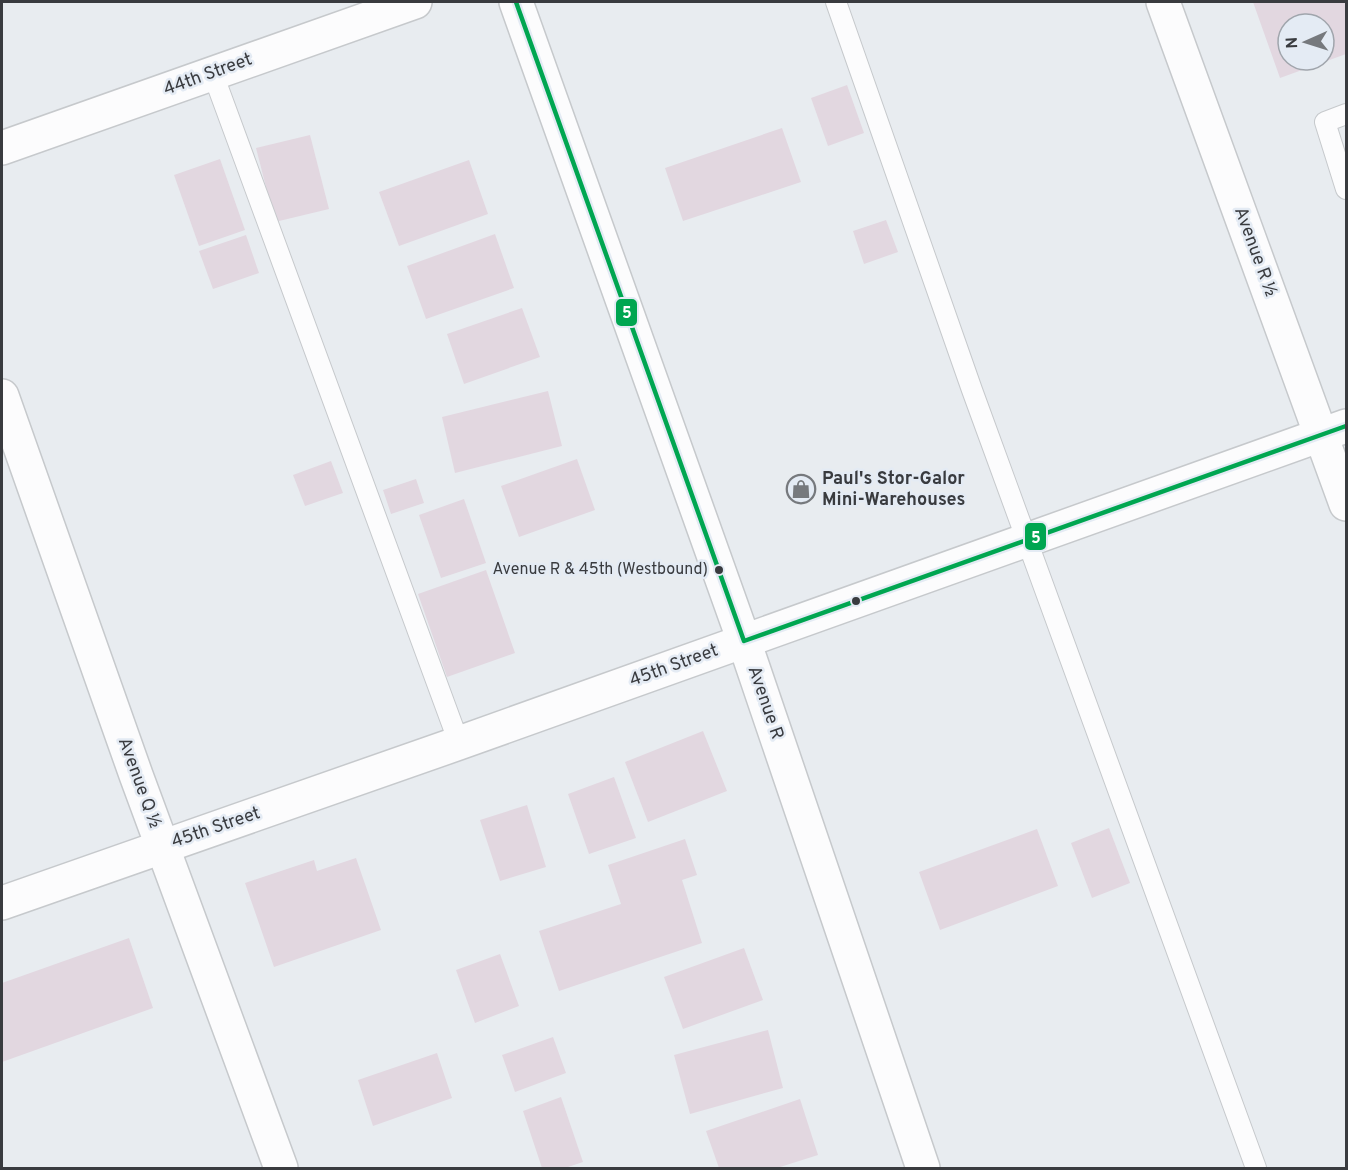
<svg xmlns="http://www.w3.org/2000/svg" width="1348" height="1170" viewBox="0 0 1348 1170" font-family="Overpass,sans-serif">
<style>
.building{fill:#e2d7e0;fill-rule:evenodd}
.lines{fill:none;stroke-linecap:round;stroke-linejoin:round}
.service-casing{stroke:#c6c9cc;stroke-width:22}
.minor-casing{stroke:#c6c9cc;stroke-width:36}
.secondary-casing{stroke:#c6c9cc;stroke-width:36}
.service{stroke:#fcfcfd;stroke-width:20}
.minor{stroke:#fcfcfd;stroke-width:33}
.secondary{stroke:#fcfcfd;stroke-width:33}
.bus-1-casing{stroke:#e4ebf4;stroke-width:9}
.bus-1{stroke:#00a651;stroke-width:4.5}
.bus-dot{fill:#393b3f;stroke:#e4ebf4;stroke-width:2}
.labels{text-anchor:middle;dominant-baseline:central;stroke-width:5;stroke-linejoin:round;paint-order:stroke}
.bus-label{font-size:16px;fill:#393b3f;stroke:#e4ebf4;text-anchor:end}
.street-label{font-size:18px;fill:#393b3f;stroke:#e4ebf4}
.poi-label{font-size:18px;font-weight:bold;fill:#393b3f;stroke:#e4ebf4;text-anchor:start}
.line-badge{stroke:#e4ebf4;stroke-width:2}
.badge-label{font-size:16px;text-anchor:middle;font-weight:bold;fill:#fff}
</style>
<rect width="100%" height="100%" fill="#e8ecf0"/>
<!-- building -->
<g class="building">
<path d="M1253 2H1346V54L1280 78ZM1288 24H1324V60H1288Z"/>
<path d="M847 85 864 133 828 146 811 98Z"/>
<path d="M782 128 801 182 683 221 665 168Z"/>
<path d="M310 135 329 209 275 222 256 148Z"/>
<path d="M220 159 245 230 199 246 174 175Z"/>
<path d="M469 160 488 214 399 246 379 192Z"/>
<path d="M886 220 898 252 864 264 853 231Z"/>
<path d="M495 234 514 288 426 319 407 266Z"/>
<path d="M246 235 259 273 213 289 199 251Z"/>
<path d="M522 308 540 357 464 384 447 334Z"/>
<path d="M548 391 562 446 455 473 442 417Z"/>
<path d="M577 459 595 510 519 537 501 486Z"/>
<path d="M331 461 343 493 305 506 293 475Z"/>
<path d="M416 479 424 503 391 514 383 490Z"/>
<path d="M464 499 486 563 441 578 419 515Z"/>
<path d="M486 570 515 653 447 677 418 594Z"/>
<path d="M703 731 727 791 648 822 625 762Z"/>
<path d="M614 777 636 838 589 854 568 794Z"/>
<path d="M527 805 546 867 500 881 480 820Z"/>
<path d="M1109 828 1130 883 1092 898 1071 843Z"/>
<path d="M1037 829 1058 886 940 930 919 872Z"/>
<path d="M685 839 697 875 682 880 702 943 559 991 539 931 621 904 608 865Z"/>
<path d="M356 858 381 930 274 967 245 883 314 860 317 871Z"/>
<path d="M129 938 153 1008 2 1062V983Z"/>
<path d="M744 948 763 1000 683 1029 664 977Z"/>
<path d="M500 954 519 1006 475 1023 456 970Z"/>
<path d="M768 1030 783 1088 690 1114 674 1055Z"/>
<path d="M553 1037 566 1073 515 1092 502 1055Z"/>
<path d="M437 1053 452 1098 373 1126 358 1080Z"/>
<path d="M561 1097 583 1162 565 1168H542L523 1111Z"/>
<path d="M800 1099 818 1155 777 1168H719L706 1131Z"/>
</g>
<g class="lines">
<!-- service casing -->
<g class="service-casing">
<g id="service">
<path d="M836 2 972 390 1256 1168"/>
<path d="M213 74 459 743"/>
<path d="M1346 114 1325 122 1346 189"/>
</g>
</g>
<!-- minor casing -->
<g class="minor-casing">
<g id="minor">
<path d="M516 2 744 641 923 1168"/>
<path d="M1163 2 1346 504"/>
<path d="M2 148 415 2"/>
<path d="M2 396 136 775 281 1168"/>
</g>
</g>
<!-- secondary casing -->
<g class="secondary-casing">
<path id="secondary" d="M2 903 459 743 1346 426"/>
</g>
<!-- service -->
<use href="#service" class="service"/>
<!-- minor -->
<use href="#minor" class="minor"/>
<!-- secondary -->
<use href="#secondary" class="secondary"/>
<!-- bus-1 casing -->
<g class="bus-1-casing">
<path id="bus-1" d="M516 2 744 641 1346 426"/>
</g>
<!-- bus-1 -->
<use href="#bus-1" class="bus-1"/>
</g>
<!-- icons -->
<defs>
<g id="shop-ring" transform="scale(1.5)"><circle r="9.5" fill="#e4ebf4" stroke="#76797d" stroke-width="1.5"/><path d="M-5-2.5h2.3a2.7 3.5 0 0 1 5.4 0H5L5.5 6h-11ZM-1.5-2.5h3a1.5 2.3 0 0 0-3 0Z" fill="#76797d"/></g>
</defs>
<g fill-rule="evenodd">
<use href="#shop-ring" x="801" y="489"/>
</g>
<!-- markers -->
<g class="bus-dot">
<circle cx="719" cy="570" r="5"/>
<circle cx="856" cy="601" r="5"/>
</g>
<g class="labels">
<!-- bus labels -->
<g class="bus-label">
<text x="708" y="570">Avenue R &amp; 45th (Westbound)</text>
</g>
<!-- street labels -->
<g class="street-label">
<text transform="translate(208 75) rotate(-20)">44th Street</text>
<text transform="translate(1255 252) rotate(70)">Avenue R ½</text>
<text transform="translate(674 666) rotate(-20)">45th Street</text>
<text transform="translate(765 703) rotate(71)">Avenue R</text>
<text transform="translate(139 783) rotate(70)">Avenue Q ½</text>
<text transform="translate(216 828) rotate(-19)">45th Street</text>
</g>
<!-- poi labels -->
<g class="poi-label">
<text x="822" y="479">Paul's Stor-Galor<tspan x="822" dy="21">Mini-Warehouses</tspan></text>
</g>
</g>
<g class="line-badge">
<rect x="615" y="298" width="23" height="29" rx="6" fill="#00a651"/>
<rect x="1024" y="522" width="23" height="29" rx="6" fill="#00a651"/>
</g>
<g class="badge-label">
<text x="627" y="318">5</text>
<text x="1036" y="543">5</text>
</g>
<!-- border -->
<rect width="1348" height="1170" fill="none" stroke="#393b3f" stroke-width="6"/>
<!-- north arrow -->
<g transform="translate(1306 42) rotate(267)"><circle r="28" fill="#e4ebf4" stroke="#a0a5ac" stroke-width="1.5"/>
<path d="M0-4.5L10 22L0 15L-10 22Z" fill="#76797d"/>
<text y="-9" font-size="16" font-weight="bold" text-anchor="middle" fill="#393b3f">N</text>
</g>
</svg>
